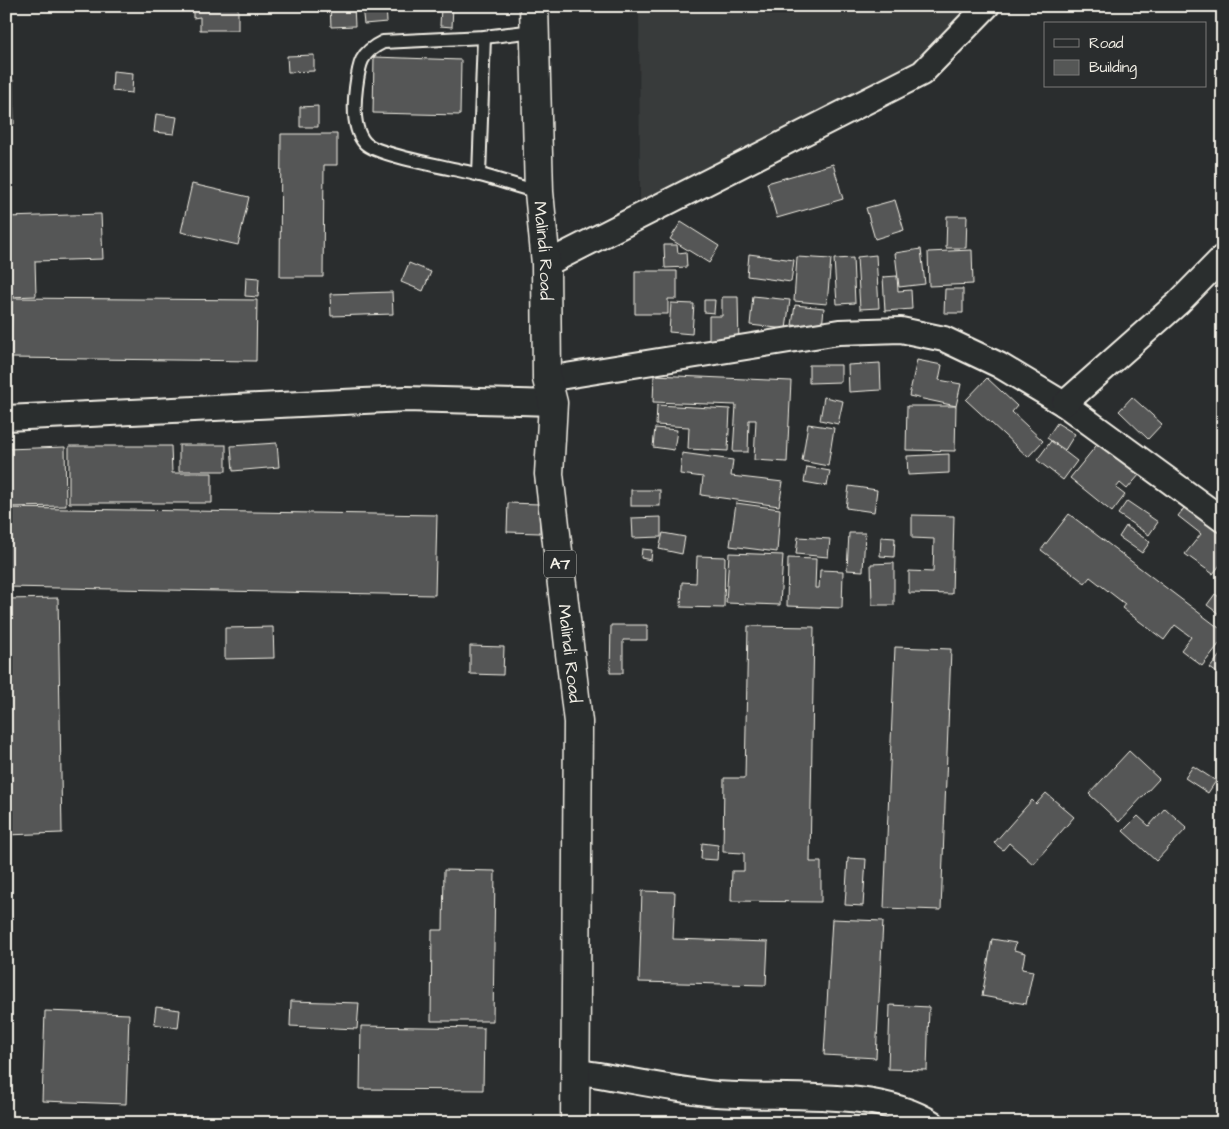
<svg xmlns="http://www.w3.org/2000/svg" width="1229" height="1129" viewBox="0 0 1229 1129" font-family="'Architects Daughter',sans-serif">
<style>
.built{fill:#373a3a}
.building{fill:#555756;stroke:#f4f1e8}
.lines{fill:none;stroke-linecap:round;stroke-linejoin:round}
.lane-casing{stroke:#f4f1e8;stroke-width:16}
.street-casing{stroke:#f4f1e8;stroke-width:28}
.highway-casing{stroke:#f4f1e8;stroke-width:31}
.lane{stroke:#2a2d2e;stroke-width:12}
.street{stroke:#2a2d2e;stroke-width:24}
.highway{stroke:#2a2d2e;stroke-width:28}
.labels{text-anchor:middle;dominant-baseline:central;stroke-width:4;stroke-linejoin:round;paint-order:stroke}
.shield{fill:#2a2d2e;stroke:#b7b6b0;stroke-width:1}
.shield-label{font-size:16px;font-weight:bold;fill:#f4f1e8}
.street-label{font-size:18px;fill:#f4f1e8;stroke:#2a2d2e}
</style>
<rect width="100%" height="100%" fill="#2a2d2e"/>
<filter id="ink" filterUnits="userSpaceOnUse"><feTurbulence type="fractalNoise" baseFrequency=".02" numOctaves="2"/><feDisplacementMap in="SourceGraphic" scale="10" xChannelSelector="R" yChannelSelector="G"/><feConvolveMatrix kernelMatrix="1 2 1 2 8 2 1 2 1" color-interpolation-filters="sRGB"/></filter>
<g filter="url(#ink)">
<!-- built -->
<path class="built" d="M639 6H972L918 64 640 206Z"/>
<!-- building -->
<g class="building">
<path d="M193 6H238V30H200V17L193 18Z"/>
<path d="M330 6H354L355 26 331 27Z"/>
<path d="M362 6H386L387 22 364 24Z"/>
<path d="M441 6H453L452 27 440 26Z"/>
<path d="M314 55V71L288 72 287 56Z"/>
<path d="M374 57 461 60 460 115 373 113Z"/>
<path d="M113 71 133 73 132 93 112 91Z"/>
<path d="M6 80H13L14 124H6Z"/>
<path d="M318 106V127H300V107Z"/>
<path d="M156 114 177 117 174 134 154 132Z"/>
<path d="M281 134H337V165H324L323 277H280Z"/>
<path d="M833 164 843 199 777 218 767 183Z"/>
<path d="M192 184 249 197 238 245 181 232Z"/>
<path d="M895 200 904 230 875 239 866 208Z"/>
<path d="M101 214 103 259 35 261 36 296 9 297 7 217Z"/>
<path d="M947 216H967L966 248H946Z"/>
<path d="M681 222 719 246 709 263 670 239Z"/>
<path d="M664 245H677L678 253 686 252 687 267 665 268Z"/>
<path d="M921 249 925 284 899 287 895 253Z"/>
<path d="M972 250 973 284 929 286 928 252Z"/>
<path d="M749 254 794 260 791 282 747 276Z"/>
<path d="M876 255 879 308 860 309 857 257Z"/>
<path d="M797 257 831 259 827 304 794 301Z"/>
<path d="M853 258 855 303 837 304 834 259Z"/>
<path d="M409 263 431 272 423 291 401 282Z"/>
<path d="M635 271H677V299H668V314H635Z"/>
<path d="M897 276 898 291 911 290 912 309 885 311 883 277Z"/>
<path d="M246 277 259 278 258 297 245 296Z"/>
<path d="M945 289H963V313H944Z"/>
<path d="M392 292 393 314 331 316 330 294Z"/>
<path d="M753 296 790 300 786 329 750 325Z"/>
<path d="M722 297H738L739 347 709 348V316H722Z"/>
<path d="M12 298 257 300 256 361 11 358Z"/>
<path d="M704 300H715L714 313 704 312Z"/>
<path d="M671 303 694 304 692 334 669 332Z"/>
<path d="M795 305 824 308 822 328 792 325Z"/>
<path d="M917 360 942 365 939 380 961 384 956 406 909 396Z"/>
<path d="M880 363 881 390 849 392 848 365Z"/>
<path d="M809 365H841V382L809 383Z"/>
<path d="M654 375 791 381 787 462 754 460 756 420H749L748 452H733L736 405 653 402Z"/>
<path d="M987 378 1017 406 1012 412 1043 441 1028 457 966 400Z"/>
<path d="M824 397 843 401 838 424 820 420Z"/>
<path d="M1132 397 1162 424 1148 439 1119 411Z"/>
<path d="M657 405 730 409 728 451 688 449 689 427 656 425Z"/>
<path d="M907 406H956L955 451 906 450Z"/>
<path d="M1057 423 1075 434 1065 450 1047 438Z"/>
<path d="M808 424 834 428 828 466 802 461Z"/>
<path d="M655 428 677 430 674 450 653 447Z"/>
<path d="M1051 441 1077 461 1063 480 1037 460Z"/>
<path d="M1100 441 1140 474 1127 489 1120 483 1116 488 1125 495 1112 512 1070 478Z"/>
<path d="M277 443 279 467 233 471 231 446Z"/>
<rect x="179" y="445" width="47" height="26"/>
<path d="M69 446H171L172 473H212V503H69Z"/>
<path d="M65 447 66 506 6 507V449Z"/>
<path d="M682 453 733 460 731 476 783 482 779 506 701 495 703 477 680 474Z"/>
<path d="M949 454V473L908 475 907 456Z"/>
<path d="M807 467 830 471 827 486 804 482Z"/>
<path d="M849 486 877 490 874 512 846 508Z"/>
<rect x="631" y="490" width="29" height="16"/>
<path d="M1190 500 1223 524V561L1213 574 1185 554 1201 534 1178 516Z"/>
<path d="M1127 501 1158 522 1149 535 1118 514Z"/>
<path d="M508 503 540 504V533L507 532Z"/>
<path d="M736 503 780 509 777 552 730 546Z"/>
<path d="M6 508 437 515 435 595 6 587Z"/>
<path d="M1069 514 1223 631V639L1202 666 1181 650 1191 637 1175 625 1164 640 1122 608 1125 604 1090 577 1085 583 1041 550Z"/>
<path d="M912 515 954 516 952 594 909 593V571L933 572 934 539 912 538Z"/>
<path d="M661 517V537L633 538 632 518Z"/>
<path d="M1126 526 1150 542 1142 553 1119 537Z"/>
<path d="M663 533 685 537 682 554 659 549Z"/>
<path d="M849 533H865L863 571 847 570Z"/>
<path d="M798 537 830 539 828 557 796 554Z"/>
<path d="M881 537 895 538 894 557 880 556Z"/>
<path d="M642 549 652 550 651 560 641 558Z"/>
<path d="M729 553 783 555 780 605 726 603Z"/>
<path d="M697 556 725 557 724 608 681 607 682 582 696 583Z"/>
<path d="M788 558 816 559 815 588H819L820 570 843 571 842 608 787 606Z"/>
<path d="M894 563V605H872L871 564Z"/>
<path d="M1215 594 1223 600V617L1207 605Z"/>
<path d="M58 598 62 833 6 835V599Z"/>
<path d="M611 625H647V640H623V673H610Z"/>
<path d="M748 626 814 627 810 862H821V902L731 901 732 871H744V853L723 852 724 778H745Z"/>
<path d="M273 627 274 658 225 659V628Z"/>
<path d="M470 646 504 647 503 675 470 674Z"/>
<path d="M895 647 951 649 941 910 884 908Z"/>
<path d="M1223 651V677L1210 668Z"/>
<path d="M1129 751 1159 779 1119 822 1089 794Z"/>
<path d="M1193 766 1216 781 1208 793 1185 778Z"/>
<path d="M1046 793 1074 817 1033 864 1009 843 1003 850 994 843 1032 800 1036 804Z"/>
<path d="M1165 808 1187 828 1156 861 1123 831 1138 816 1149 826Z"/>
<path d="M702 843 718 845 717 860 701 859Z"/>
<path d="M848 858 866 859 863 906 845 905Z"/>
<path d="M444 870 495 871 493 1021H431L432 930H443Z"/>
<path d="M642 891 675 892 673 939 768 942 766 985 639 982Z"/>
<path d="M832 919 883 921 876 1058 824 1055Z"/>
<path d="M992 939 1016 943 1014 950 1025 953 1022 969 1033 971 1026 1004 982 996Z"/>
<path d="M291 1001 359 1003 357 1029 290 1026Z"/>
<path d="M890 1005 929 1007 927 1070 888 1069Z"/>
<path d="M156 1007 180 1010 178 1028 154 1024Z"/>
<path d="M45 1011 129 1014 126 1104 42 1101Z"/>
<path d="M361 1026 484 1028 483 1090 360 1089Z"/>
</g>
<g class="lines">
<!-- lane casing -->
<g class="lane-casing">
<g id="lane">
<path d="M534 31 484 37 383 42C360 53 359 64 356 88 354 104 353 130 365 143 378 156 458 169 480 175 499 180 519 187 539 192"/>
<path d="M479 175 484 37"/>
</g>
</g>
<!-- street casing -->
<g class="street-casing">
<g id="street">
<path d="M546 264 922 73 987 6"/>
<path d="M547 379 839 332 901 330 944 339 999 365 1064 404 1223 520"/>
<path d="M1064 404 1178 303 1223 257"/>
<path d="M6 418 406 399 553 403"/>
<path d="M574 1071C621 1078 669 1089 716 1094 781 1099 878 1088 932 1123"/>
</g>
</g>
<!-- highway casing -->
<g class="highway-casing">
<g id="highway">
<path id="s1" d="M534 6 539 192 546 264 547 379 553 403 549 474 578 722 575 1123"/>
</g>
</g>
<!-- lane -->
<use href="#lane" class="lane"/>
<!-- street -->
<use href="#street" class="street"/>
<!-- highway -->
<use href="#highway" class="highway"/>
</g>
</g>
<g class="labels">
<!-- shield labels -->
<rect class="shield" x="544" y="550.5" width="32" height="27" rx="4"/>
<g class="shield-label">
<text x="560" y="564">A7</text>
</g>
<!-- street labels -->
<g class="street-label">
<text stroke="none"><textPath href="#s1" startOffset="245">Malindi Road</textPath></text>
<text stroke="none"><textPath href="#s1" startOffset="650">Malindi Road</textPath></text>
</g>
</g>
<!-- margin -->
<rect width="1229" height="1129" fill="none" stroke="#2a2d2e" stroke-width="25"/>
<rect x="12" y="12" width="1204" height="1104" fill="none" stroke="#f4f1e8" stroke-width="2" filter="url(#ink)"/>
<!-- legend -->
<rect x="1044" y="22" width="162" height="65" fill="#2a2d2e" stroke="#7b7b78"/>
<rect x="1054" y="39" width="25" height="8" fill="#2a2d2e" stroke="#7b7b78"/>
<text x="1089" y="48" font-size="15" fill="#f4f1e8">Road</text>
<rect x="1054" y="60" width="25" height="15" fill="#555756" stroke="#7b7b78"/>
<text x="1089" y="72" font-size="15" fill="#f4f1e8">Building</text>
</svg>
